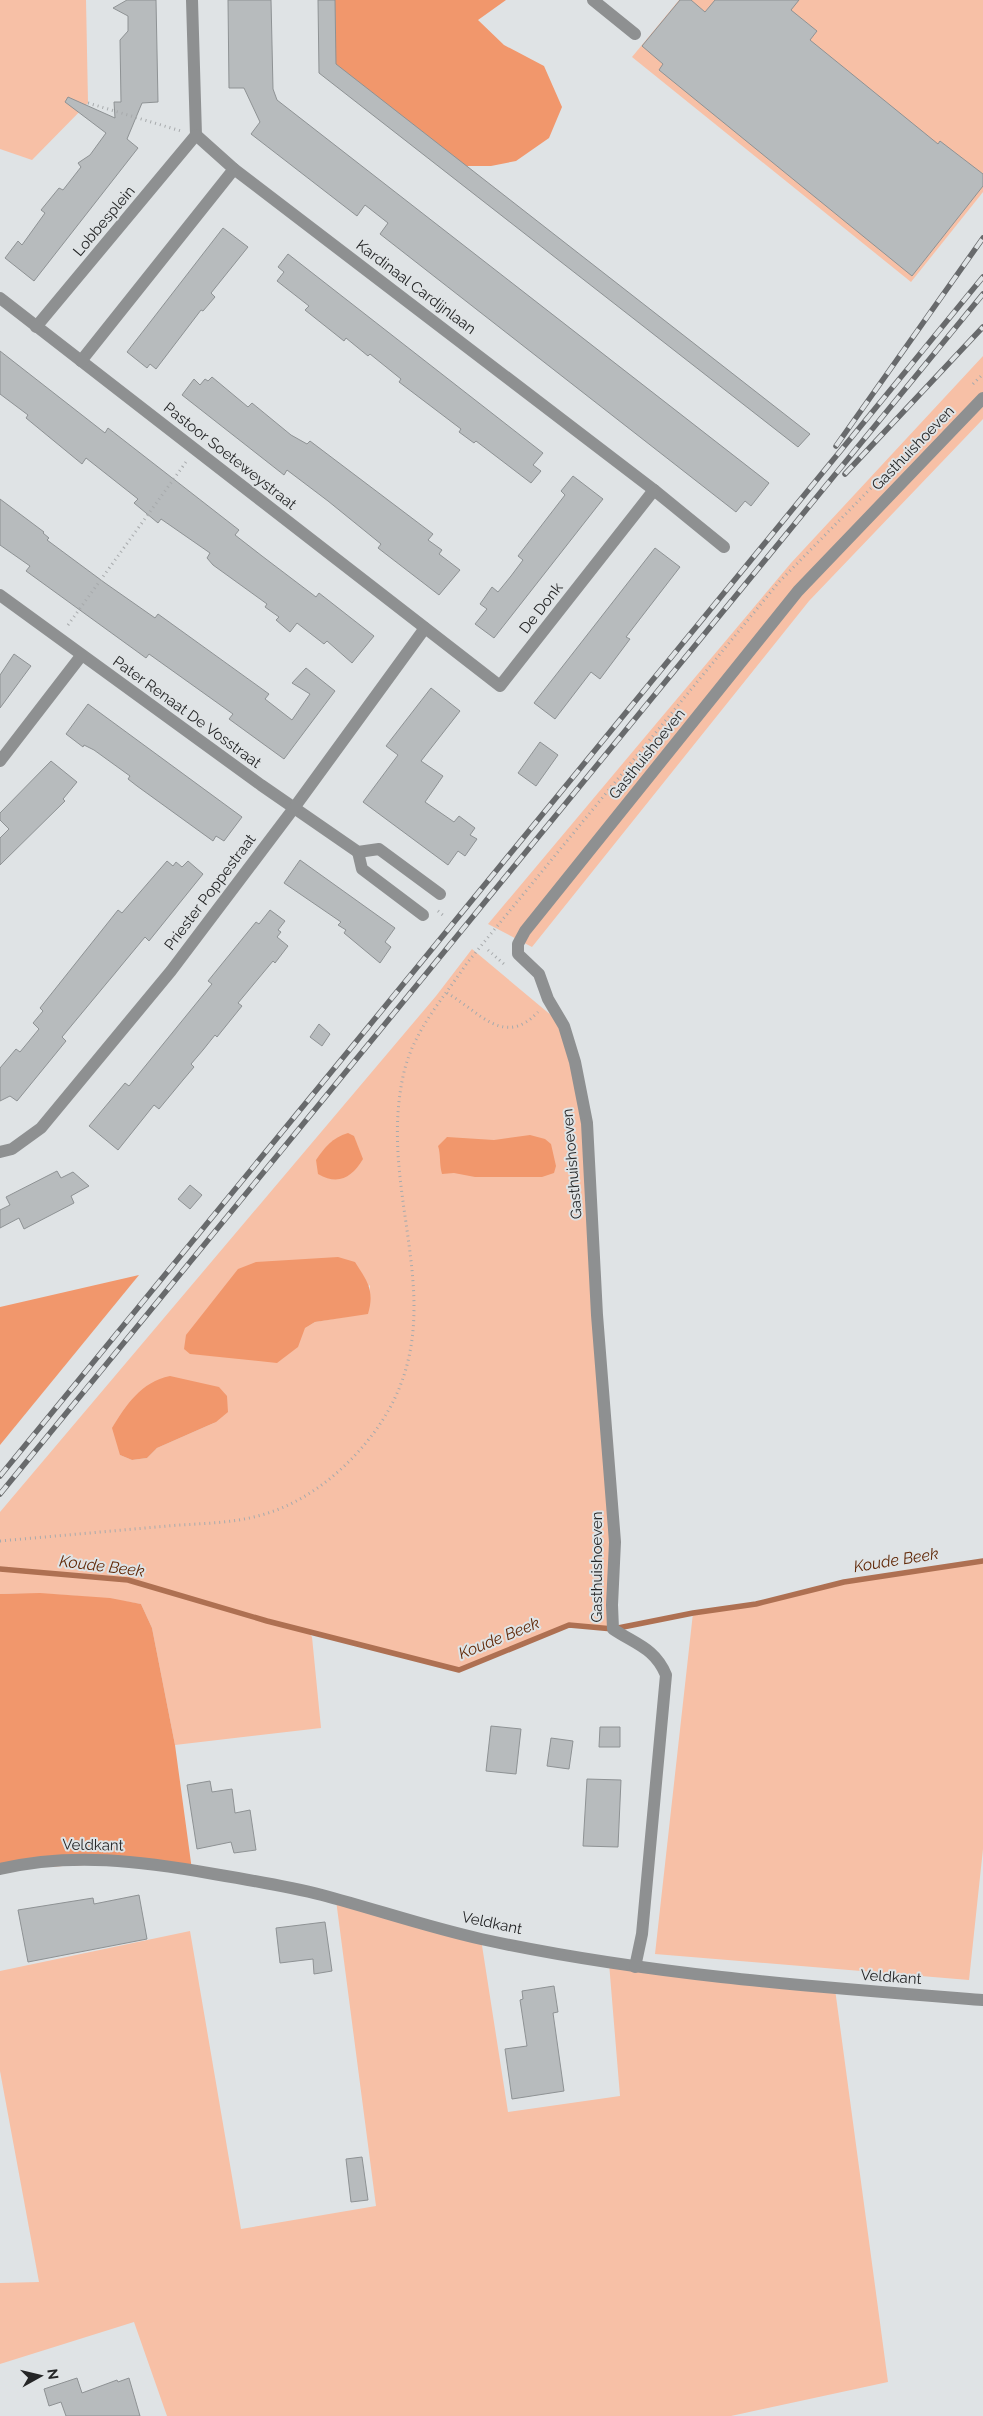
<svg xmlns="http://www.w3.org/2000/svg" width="983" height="2416" viewBox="0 0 983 2416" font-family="Raleway,sans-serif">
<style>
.green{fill:#f7c0a6;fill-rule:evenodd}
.forest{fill:#f1976c}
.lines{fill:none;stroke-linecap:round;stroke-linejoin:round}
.stream{stroke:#ae7052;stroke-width:5.5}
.building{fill:#b7bbbd;stroke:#8e9294}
.path{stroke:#a7aaac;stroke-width:3;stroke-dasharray:1 4;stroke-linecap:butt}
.minor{stroke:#8e9091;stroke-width:12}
.rail-casing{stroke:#686a6c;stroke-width:5.5}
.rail{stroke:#dfe3e5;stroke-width:4;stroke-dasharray:11;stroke-linecap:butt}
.labels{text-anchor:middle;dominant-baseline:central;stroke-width:4;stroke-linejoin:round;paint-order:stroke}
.street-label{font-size:15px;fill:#252627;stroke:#dfe3e5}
.water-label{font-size:16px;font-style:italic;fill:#612908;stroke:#dfe3e5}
</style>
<rect width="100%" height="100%" fill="#dfe3e5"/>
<!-- green -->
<g class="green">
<path d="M0 0H86L88 103 32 160 0 149Z"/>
<path d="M679 0H983V192L911 282 632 57Z"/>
<path d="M983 356V419L809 601 532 947 488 924 791 563Z"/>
<path d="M472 949 564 1026 587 1123 608 1436 613 1629 569 1625 459 1670 308 1631 312 1637 321 1728 175 1745 152 1628 141 1604C95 1596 48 1593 0 1594V1512L436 996ZM370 1285 368 1313 315 1322 305 1328ZM216 1422 157 1448 147 1458 132 1460 120 1455Z"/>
<path d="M983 1561V1849L969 1980 655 1954 693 1613 756 1604 844 1582Z"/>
<path d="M336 1900 481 1939 508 2112 620 2096 609 1963 835 1989 888 2382 731 2416H167L134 2322 0 2364V2283L39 2282 0 2071V1971L190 1931 241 2229 376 2206Z"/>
</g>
<!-- forest -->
<g class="forest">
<path d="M328 0H506L478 20 504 45 544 66 562 107 549 138 516 161 491 166H459L329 64Z"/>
<path d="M348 1133 354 1136 363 1159C352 1177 339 1186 318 1174L316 1160C325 1147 332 1138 348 1133Z"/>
<path d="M530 1135 545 1139 551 1144 556 1166 554 1173 542 1177H475L454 1173 442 1174C439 1163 441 1155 438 1146L447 1137 494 1140Z"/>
<path d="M338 1257 355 1262C367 1281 375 1290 368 1314L315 1322 305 1328 298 1347 277 1363 190 1354 184 1349 186 1335 238 1269 256 1262Z"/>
<path d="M139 1275 0 1445V1307Z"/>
<path d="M170 1376 219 1387 227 1396 228 1412 216 1422 157 1448 147 1458 132 1460 120 1455 112 1428C126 1405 141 1382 170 1376Z"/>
<path d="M40 1593 110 1598 141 1604 152 1628 175 1745 192 1870 148 1862 0 1869V1594Z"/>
</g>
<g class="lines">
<!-- stream -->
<path class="stream" d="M0 1569 128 1580 267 1621 459 1670 569 1625 613 1629 693 1613 756 1604 844 1582 983 1561"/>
</g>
<!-- building -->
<g class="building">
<path d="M127 0H156L158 102 142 103 127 139 138 148 34 281 5 258 18 241 22 245 45 213 41 210 59 188 63 190 81 167 78 163 90 155 106 133 65 102 68 97 115 118 114 102H121L120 40 128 31V16L113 8Z"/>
<path d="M228 0H271L273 89 277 100 769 483 751 506 745 501 736 512 380 234 388 223 365 205 357 216 251 134 260 122 244 88H229Z"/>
<path d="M318 0H335L336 64 810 434 798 447 319 73Z"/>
<path d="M680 0H691L705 12 715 0H799L791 10 817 31 810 40 938 144 940 141 983 174V186L912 276 659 70 663 64 642 46Z"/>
<path d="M223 228 248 247 211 293 215 297 203 311 201 310 156 369 150 364 147 368 127 352Z"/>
<path d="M288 254 543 453 533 465 541 471 531 483 476 441 474 443 459 432 461 429 399 382 401 379 370 354 368 356 346 338 344 341 305 310 309 306 277 281 284 272 278 267Z"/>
<path d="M0 351 105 433 108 428 239 530 235 535 262 556 316 597 319 593 374 636 352 663 327 641 324 644 297 623 290 632 276 620 279 617 265 607 267 604 213 565 207 558 210 553 161 519 158 523 134 503 138 499 86 458 82 464 26 418 28 415 0 394Z"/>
<path d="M212 377 248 407 252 403 291 435 307 444 310 441 433 534 428 540 442 550 439 554 460 570 439 595 378 548 381 544 328 501 287 470 284 475 182 395 194 379 200 385 205 379 208 381Z"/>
<path d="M573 476 603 499 494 638 475 624 487 609 480 604 492 587 498 592 511 576 523 560 518 556 565 495 561 491Z"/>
<path d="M0 499 44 532 43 533 49 538 47 540 105 583 155 618 158 614 269 694 265 699 292 720 310 694 292 683 306 668 335 691 284 759 229 719 233 714 149 654 146 658 26 571 30 566 0 545Z"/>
<path d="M655 548 680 567 626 637 630 639 600 679 591 672 555 719 534 703Z"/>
<path d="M14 654 31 666 0 708V675Z"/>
<path d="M431 688 460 711 421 761 443 776 425 802 454 822 459 816 475 828 470 835 477 839 465 856 458 851 448 865 363 802 398 755 386 746Z"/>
<path d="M88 704 242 817 224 841 216 836 213 841 137 786 128 779 130 776 94 750 84 745 83 747 66 734Z"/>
<path d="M540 742 558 755 536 786 518 773Z"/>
<path d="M51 761 77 782 63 799 65 801 0 865V838L9 829 0 820V813Z"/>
<path d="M300 860 395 928 385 942 391 947 380 963 344 933 346 930 338 925 341 922 284 883Z"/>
<path d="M167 861 173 866 176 862 182 867 188 861 203 874 149 941 145 937 62 1037 66 1041 17 1101 10 1096 0 1101V1068L16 1049 20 1052 39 1029 33 1023 43 1011 40 1008 118 910 122 913Z"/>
<path d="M270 910 285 921 278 930 281 932 277 937 288 946 275 963 273 961 238 1003 242 1006 217 1037 215 1035 203 1050 191 1064 194 1067 183 1080 159 1109 154 1105 118 1150 89 1126 125 1083 129 1086 212 984 208 981 256 922 259 924Z"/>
<path d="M319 1024 330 1034 322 1046 310 1037Z"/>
<path d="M57 1171 61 1178 73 1172 89 1186 71 1196 74 1203 24 1229 19 1218 0 1228V1210L10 1205 6 1197Z"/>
<path d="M190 1185 202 1195 190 1209 178 1199Z"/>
<path d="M491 1726 521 1729 516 1774 486 1771Z"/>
<path d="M600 1727H620V1747H599Z"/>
<path d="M551 1738 573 1741 569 1769 547 1766Z"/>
<path d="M587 1779 621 1780 618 1847 583 1846Z"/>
<path d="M210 1781 212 1792 232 1789 235 1813 250 1810 256 1850 234 1853 231 1842 197 1849 187 1785Z"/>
<path d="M139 1895 147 1939 28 1962 18 1910 93 1898 94 1904Z"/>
<path d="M325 1922 332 1971 314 1974 313 1959 280 1963 276 1928Z"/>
<path d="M554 1986 558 2012 553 2013 564 2091 512 2099 505 2049 527 2046 520 2000 523 1999 522 1991Z"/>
<path d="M362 2157 368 2200 351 2202 346 2159Z"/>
<path d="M77 2378 82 2393 117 2380 118 2382 129 2378 140 2416H66L61 2402 49 2406 44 2389Z"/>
</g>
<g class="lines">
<!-- path -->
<g class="path">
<path d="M88 103 181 131"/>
<path d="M973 384 983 374"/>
<path d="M68 625 186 462"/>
<path d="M438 911 445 917"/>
<path d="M488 950 505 965"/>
<path d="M447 993C480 1012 504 1048 538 1012"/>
<path d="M0 1541C56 1536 112 1531 167 1526 202 1523 237 1524 271 1512 307 1500 341 1473 365 1444 467 1322 373 1204 404 1072 414 1030 443 999 467 963L779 582 926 432"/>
</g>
<!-- minor -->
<g class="minor">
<path d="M192 0 196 135 234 169 654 490 724 547"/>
<path d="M593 0 635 34"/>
<path d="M0 298 500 686 654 490"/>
<path d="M36 327 196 135"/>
<path d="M81 361 234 169"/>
<path d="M0 595 261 785 358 852 379 849 440 894"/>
<path d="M0 761 81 656"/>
<path d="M358 852 362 869 423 915"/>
<path d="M0 1152 12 1149 41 1128 171 971 294 808 425 628"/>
<path d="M0 1869C71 1852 142 1861 214 1874 250 1880 286 1886 322 1895 375 1909 427 1927 481 1939 647 1975 815 1987 983 2000"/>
<path d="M635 1967 642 1934 666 1675C655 1648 635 1644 613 1629L612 1605 615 1542 597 1315 587 1123 575 1062 564 1026 548 999 539 974 518 954V944L525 931 798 591 983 398"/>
</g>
<!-- rail casing -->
<g class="rail-casing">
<g id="rail">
<path d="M836 446 983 238"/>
<path d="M845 474 983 327"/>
<path d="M0 1476 983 277"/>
<path d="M0 1494 983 294"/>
</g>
</g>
<!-- rail -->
<use href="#rail" class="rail"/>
</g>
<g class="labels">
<!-- street labels -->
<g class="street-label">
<text transform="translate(104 221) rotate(-50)">Lobbesplein</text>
<text transform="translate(416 287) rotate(37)">Kardinaal Cardijnlaan</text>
<text transform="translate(913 448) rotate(-46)">Gasthuishoeven</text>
<text transform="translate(230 456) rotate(38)">Pastoor Soeteweystraat</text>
<text transform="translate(541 608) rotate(-52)">De Donk</text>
<text transform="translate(187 712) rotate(36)">Pater Renaat De Vosstraat</text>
<text transform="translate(647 754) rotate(-51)">Gasthuishoeven</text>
<text transform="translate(210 892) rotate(-53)">Priester Poppestraat</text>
<text transform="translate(572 1164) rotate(-95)">Gasthuishoeven</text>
<text transform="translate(597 1567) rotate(-90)">Gasthuishoeven</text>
<text transform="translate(93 1845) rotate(1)">Veldkant</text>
<text transform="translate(492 1923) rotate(12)">Veldkant</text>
<text transform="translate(891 1977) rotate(4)">Veldkant</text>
</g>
<!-- water labels -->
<g class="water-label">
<text transform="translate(896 1560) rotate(-9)">Koude Beek</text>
<text transform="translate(102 1566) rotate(7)">Koude Beek</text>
<text transform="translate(499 1638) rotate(-22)">Koude Beek</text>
</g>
</g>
<!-- north arrow -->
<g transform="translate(40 2376) rotate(82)" stroke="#dfe3e5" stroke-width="4" paint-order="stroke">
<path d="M0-4L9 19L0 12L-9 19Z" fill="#252627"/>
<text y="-8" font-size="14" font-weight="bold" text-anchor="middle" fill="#252627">N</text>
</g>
</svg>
